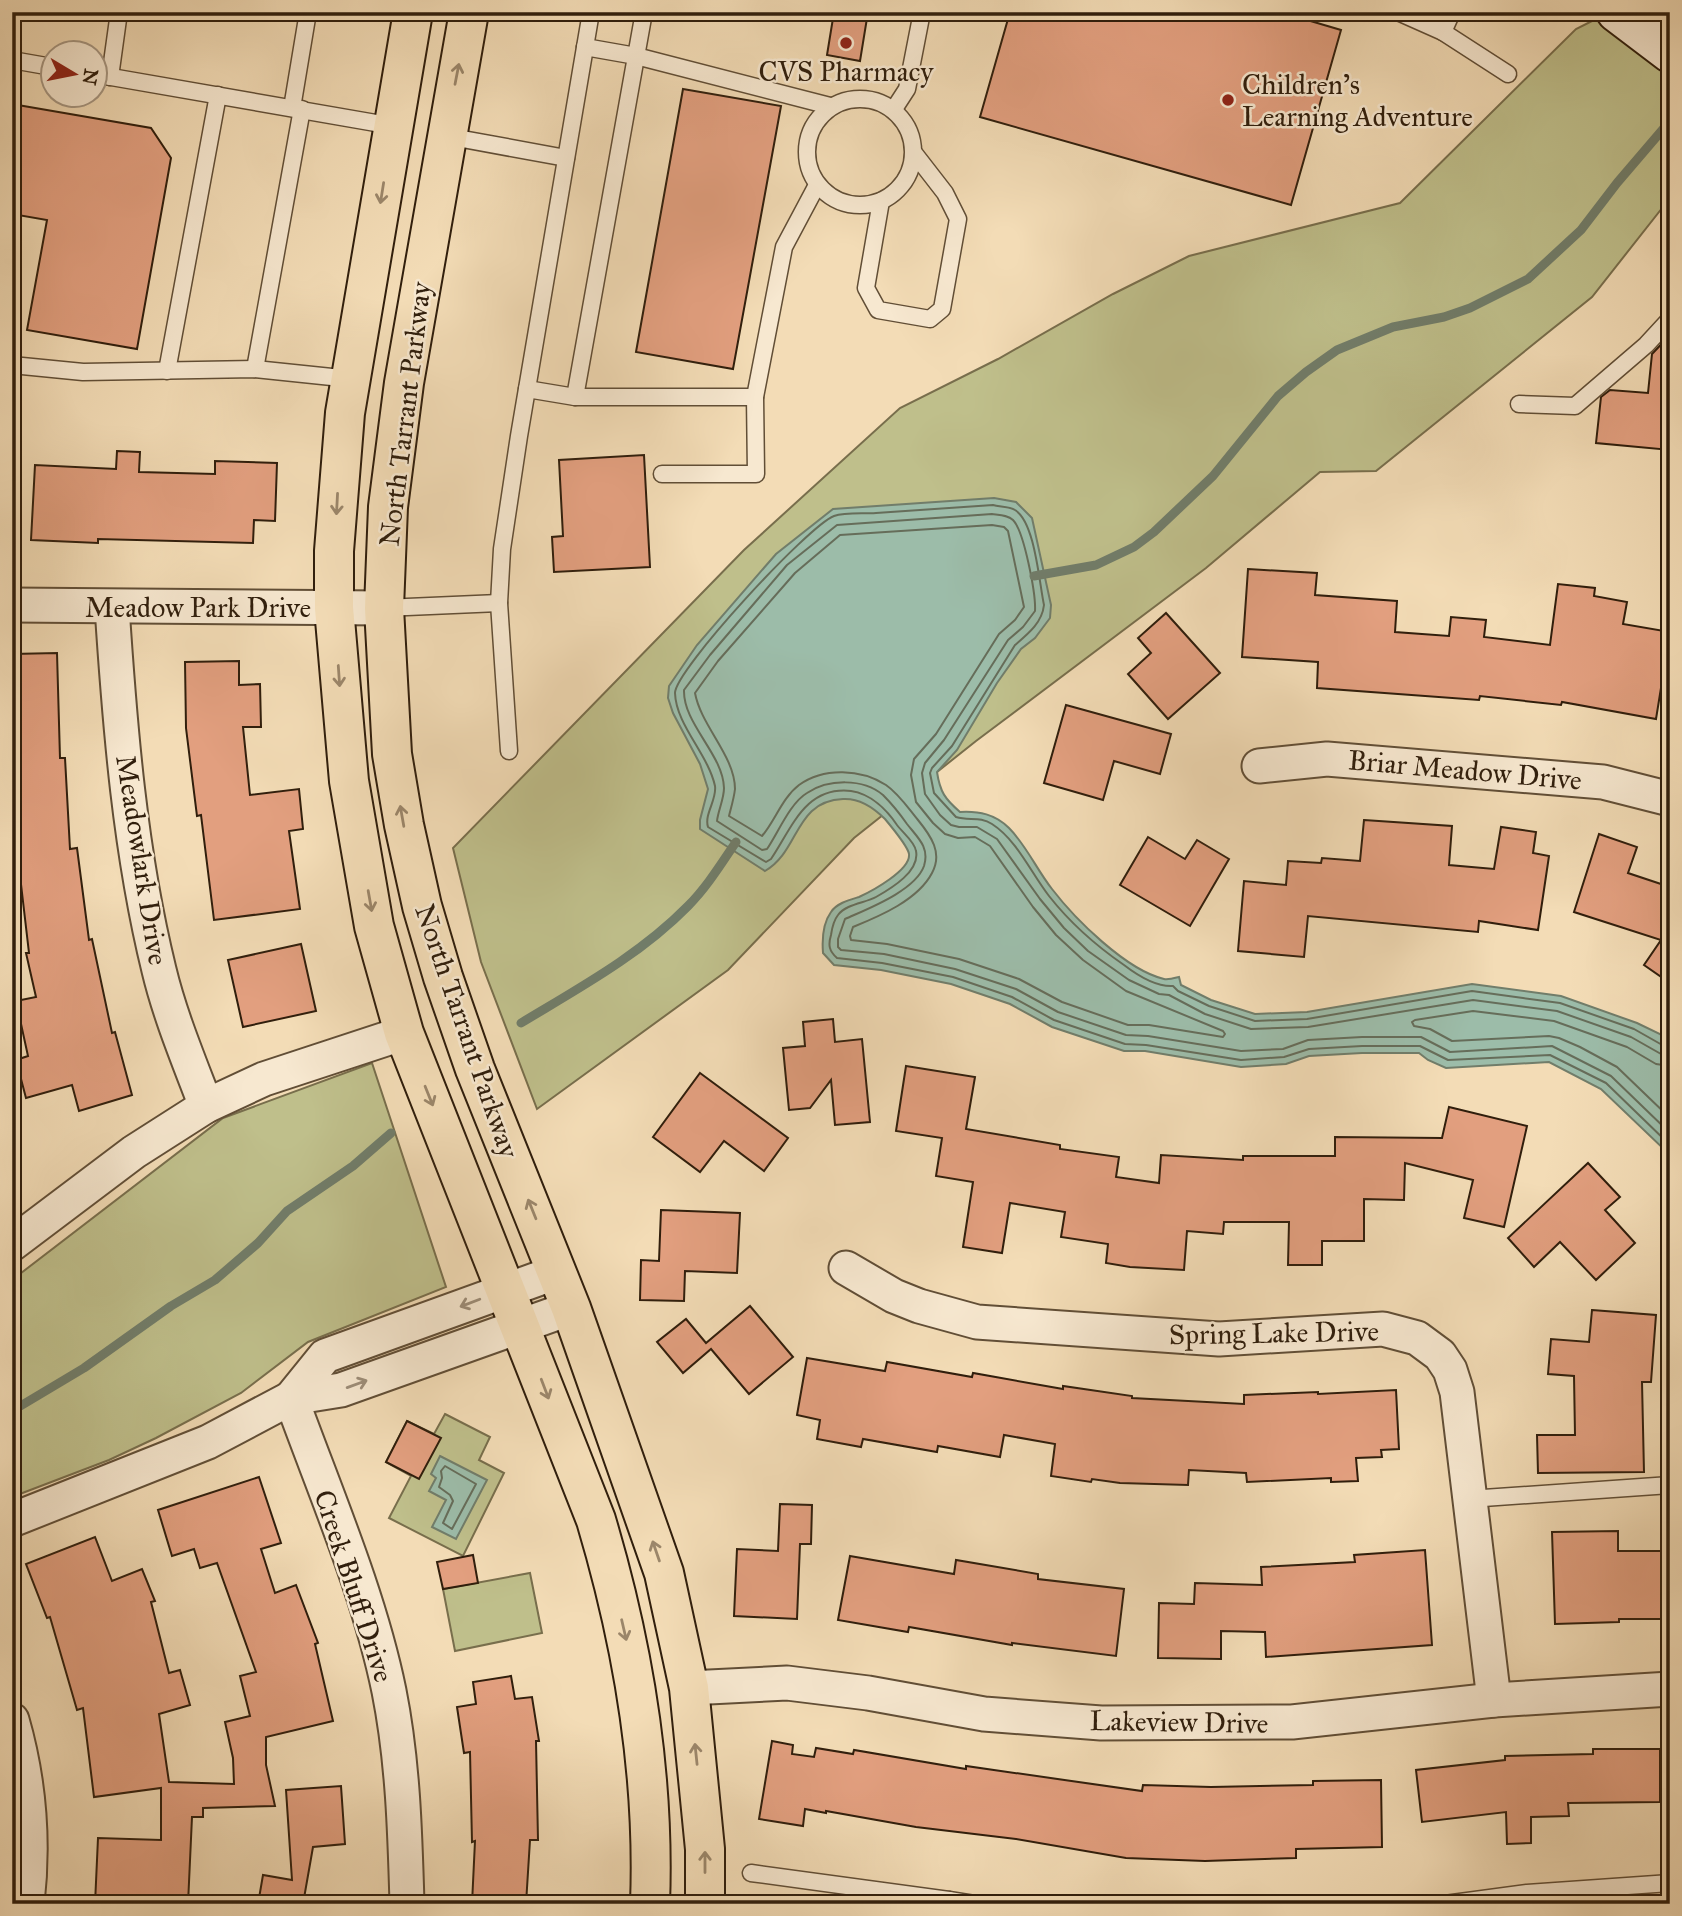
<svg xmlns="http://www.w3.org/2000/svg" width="1682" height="1916" viewBox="0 0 1682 1916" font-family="'IM FELL Great Primer',serif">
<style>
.green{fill:#bfbf8b;stroke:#786e4c;stroke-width:2}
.water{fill:#9cbca9;stroke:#717d6a;stroke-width:2}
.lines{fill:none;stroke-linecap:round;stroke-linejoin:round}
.shore{stroke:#666d5a;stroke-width:2}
.stream{stroke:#717d6a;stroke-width:9}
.building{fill:#e29f7f;stroke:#301e0c;stroke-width:2}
.lane-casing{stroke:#614e36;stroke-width:19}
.street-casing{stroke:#614e36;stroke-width:37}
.secondary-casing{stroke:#301e0c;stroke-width:42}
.primary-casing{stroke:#301e0c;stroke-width:42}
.lane{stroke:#f7e8d0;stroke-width:16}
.street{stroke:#f7e8d0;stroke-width:33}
.secondary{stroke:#f7e8d0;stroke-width:38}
.primary{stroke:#f3dcb6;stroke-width:38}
.oneway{stroke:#9b866a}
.oneway2{stroke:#9d8d78}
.poi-dot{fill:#8f2418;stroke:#f7e8d0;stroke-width:2.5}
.labels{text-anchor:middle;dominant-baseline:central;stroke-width:5;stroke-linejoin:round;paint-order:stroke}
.poi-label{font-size:28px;fill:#301e0c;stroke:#f7e8d0}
.street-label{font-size:28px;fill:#301e0c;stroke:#f7e8d0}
</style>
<rect width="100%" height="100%" fill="#f3dcb6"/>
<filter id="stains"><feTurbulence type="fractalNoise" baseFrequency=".00286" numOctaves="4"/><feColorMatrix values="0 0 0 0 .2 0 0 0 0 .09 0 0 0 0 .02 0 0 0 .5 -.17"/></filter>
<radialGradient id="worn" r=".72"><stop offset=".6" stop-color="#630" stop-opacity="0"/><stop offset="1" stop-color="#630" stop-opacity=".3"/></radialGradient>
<!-- green -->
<g class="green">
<path d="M1598 18 1670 71V198L1592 297 1376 471 1320 472 1206 568 976 741 854 838 728 970 537 1109 481 962 453 848 744 550 900 408 998 359 1113 294 1189 256 1400 203 1576 29Z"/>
<path d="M372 1063 446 1287 308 1342 241 1393 156 1438 109 1460 12 1497V1280L223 1118Z"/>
<path d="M445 1414 490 1437 479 1460 504 1473 463 1556 389 1518 411 1476 386 1462 407 1421 434 1434Z"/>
<path d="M530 1573 542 1633 455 1651 443 1589Z"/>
</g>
<!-- water -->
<g class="water">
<path d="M994 498 1016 502 1032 518 1051 605 1050 618 1035 638 1021 649 997 683 957 750 937 772C940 792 945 799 960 812 979 811 995 814 1009 828 1026 845 1037 870 1052 889 1075 919 1126 970 1164 979 1168 980 1175 978 1179 977L1181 985 1211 1000 1255 1014 1307 1012 1472 984 1561 996 1637 1023 1662 1035 1670 1043V1155L1601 1089 1549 1062 1446 1068 1428 1060 1419 1053H1362L1309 1056 1286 1064 1241 1067 1145 1051H1124L1052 1027 1010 1004 951 984 881 970 834 965 823 953C822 940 823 923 831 912 837 903 849 900 859 897 872 891 911 870 909 854 908 847 890 825 885 819 874 808 860 798 843 799 794 801 800 851 765 871L700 829V820L708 789 700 764 673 713 668 698 669 686 697 645 776 554 833 509Z"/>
<path d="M440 1456 487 1480 456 1539 432 1527 446 1500 429 1491 436 1478 431 1474Z"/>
</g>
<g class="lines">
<!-- shore -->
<g class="shore">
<path d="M992 525 1004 527 1008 531 1024 607 1015 620 999 634 936 734 914 759 911 775 916 802 933 823 945 834 958 838 975 837 990 846 1033 907 1056 935 1083 960 1126 991 1223 1031 1225 1034 1223 1037 1149 1025H1128L1062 1002 1019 979 959 959 887 944 851 940 850 936 853 927C880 916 918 900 932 873 943 853 931 836 918 820 908 808 899 794 886 785 861 769 824 767 799 785 782 798 775 821 762 836L729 816C731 808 734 798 735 789 735 756 701 726 695 693L718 661 795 573 840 535Z"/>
<path d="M1670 1047 1664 1046 1634 1029 1560 1003 1523 998 1472 991 1307 1019 1255 1021 1209 1006 1178 991 1173 986C1156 987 1137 975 1124 965 1095 945 1071 924 1049 896 1031 873 1017 840 992 824 980 816 969 821 956 817L934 793 930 773 932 768 952 746 1015 645C1028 634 1042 623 1044 605 1039 582 1035 522 1015 510 1009 506 999 507 993 505 954 508 915 510 876 513 863 514 845 512 834 516 808 526 675 670 675 693 676 725 708 754 715 786 717 800 704 814 708 827L766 862 771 859C792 828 805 786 851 791 871 794 887 810 897 825 903 833 915 842 916 851 920 871 892 888 876 897 865 903 846 904 838 915 834 920 832 928 831 935 828 945 829 951 837 958L882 963 953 977 1012 997 1054 1020 1125 1044 1146 1045 1241 1060 1284 1057 1309 1049 1362 1046H1420L1448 1060 1550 1055 1606 1083 1670 1145"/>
<path d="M1670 1056 1661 1054 1631 1037 1557 1011 1473 1000 1308 1027 1251 1029 1205 1014 1169 995 1159 994 1129 980 1088 951 1064 928 1040 899 997 839 977 827H959L951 825 940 815 925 794 922 773 925 763 944 740 1008 640 1023 627 1035 611C1036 594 1024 531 1013 520 1008 515 1000 515 992 514L837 525 787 565 710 655 684 690C683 724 723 754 724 788 724 799 718 811 717 821L762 850 767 849C778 833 790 803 807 793 828 779 863 778 883 795 892 804 900 814 907 824 917 837 930 847 924 866 915 891 867 909 845 919L838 939V947L841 950 884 954 955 969 1016 989 1058 1012 1126 1035 1148 1036 1241 1051 1283 1049 1308 1040 1362 1037H1421L1450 1052 1552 1046 1611 1076 1670 1133"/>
<path d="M1670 1066 1656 1064 1627 1047 1554 1021 1473 1011 1415 1020 1412 1022 1414 1026 1430 1029 1452 1041 1549 1036 1559 1038 1580 1047 1617 1067 1670 1118"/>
<path d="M445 1466 476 1484 452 1529 443 1523 453 1501 450 1495 439 1487 442 1478 441 1471Z"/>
</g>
<!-- stream -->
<g class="stream">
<path d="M1034 576 1096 565 1134 547 1154 532 1213 476 1278 396 1306 372 1337 350 1393 327 1444 317 1470 308 1528 279 1581 230 1617 183 1670 121"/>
<path d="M521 1023C579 988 640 955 688 906 707 887 721 864 736 842"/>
<path d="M12 1411 84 1368 171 1306 215 1280 258 1243 287 1211 353 1166 391 1133"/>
</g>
</g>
<!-- building -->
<g class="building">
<path d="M834 12H868L860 61 827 55Z"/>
<path d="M1010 12H1280L1341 30 1291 205 980 117Z"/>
<path d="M683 89 781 106 733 369 636 352Z"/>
<path d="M12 104 151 128 171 158 137 349 27 330 47 220 12 214Z"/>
<path d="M1670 335V450L1596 443 1601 397 1610 390 1648 393 1652 354Z"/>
<path d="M117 451 140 452 139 472 215 474V461L277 463 275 521 254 520 253 543 98 539V543L31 540 35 465 116 469Z"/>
<path d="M644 455 650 567 554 572 552 537 563 536 559 460Z"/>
<path d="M1248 569 1317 573 1315 595 1397 601 1395 632 1449 636 1451 617 1486 620 1484 637 1550 645 1558 584 1595 588 1594 596 1627 602 1623 624 1670 632 1656 719 1562 702 1561 705 1480 696 1479 700 1317 688 1318 662 1242 657Z"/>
<path d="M1166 613 1220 673 1168 719 1128 674 1151 653 1138 638Z"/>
<path d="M57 653 60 758H65L70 849 77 848 89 940 92 939 112 1033 115 1032 132 1095 79 1111 72 1085 26 1098 16 1060 28 1056 16 1001 36 997 26 953H29L12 807V654Z"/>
<path d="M239 661V685L260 684 261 727H243L250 795 299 789 303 829 289 831 300 909 214 920 201 815 197 816 186 728 185 662Z"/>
<path d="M1066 705 1171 734 1160 774 1114 761 1103 800 1044 783Z"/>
<path d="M1364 820 1452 826 1449 865 1494 869 1501 827 1536 832 1533 853 1549 856 1538 930 1479 921 1478 932 1308 916 1304 957 1238 951 1244 881 1286 885 1288 861 1321 863 1322 858 1360 861Z"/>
<path d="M1599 834 1637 847 1628 873 1670 887V983L1644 965 1661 940 1574 912Z"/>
<path d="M1148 837 1185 859 1197 840 1229 859 1190 926 1120 885Z"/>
<path d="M301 944 316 1011 243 1027 228 960Z"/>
<path d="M833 1019 835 1042 862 1039 870 1122 835 1125 831 1080 810 1108 789 1110 783 1048 805 1046 803 1022Z"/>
<path d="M906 1066 975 1077 966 1129 1060 1145V1149L1119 1157 1116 1177 1159 1183 1161 1155 1243 1160V1156H1335V1137L1442 1138 1449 1107 1527 1126 1504 1227 1464 1218 1473 1180 1405 1163 1404 1200 1364 1199V1241H1322V1265H1288L1289 1222H1224L1223 1234 1187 1231 1184 1270 1130 1267 1106 1263 1108 1244 1061 1237 1065 1212 1010 1203 1002 1253 963 1247 973 1182 936 1176 942 1138 896 1131Z"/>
<path d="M700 1073 788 1138 764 1171 724 1141 700 1172 653 1137Z"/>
<path d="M1588 1163 1620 1197 1605 1210 1635 1243 1596 1280 1560 1242 1534 1267 1508 1238Z"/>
<path d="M661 1210 740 1213 737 1273 685 1271 684 1301 640 1300 641 1260 659 1261Z"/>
<path d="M750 1306 793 1357 749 1394 711 1349 683 1373 657 1342 686 1319 706 1343Z"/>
<path d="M1592 1310 1656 1315 1651 1382H1642L1644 1472 1538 1473 1537 1435H1575L1574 1376 1548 1374 1551 1339 1589 1342Z"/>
<path d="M807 1358 885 1371 887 1362 972 1377 973 1373 1063 1389V1386L1132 1396V1398L1244 1404V1395L1318 1392V1394L1396 1390 1399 1449 1381 1450 1382 1457 1356 1458 1358 1481 1331 1482V1478L1247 1482 1246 1473 1189 1470 1188 1485 1120 1483 1092 1479 1091 1482 1051 1476 1055 1444 1004 1435 1000 1457 938 1446 937 1452 863 1439 861 1447 817 1439 820 1420 797 1415Z"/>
<path d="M407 1421 441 1438 419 1479 386 1462Z"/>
<path d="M259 1477 281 1543 261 1549 275 1593 296 1585 318 1643 315 1644 333 1721 266 1737V1765L275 1806 203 1808V1817H192L188 1904H95L98 1838 161 1840V1788L94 1797 83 1708 77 1710 50 1617 47 1618 26 1564 95 1537 112 1581 142 1569 155 1601 151 1602 169 1673 180 1670 190 1705 159 1714 169 1782 234 1784 233 1758 225 1722 250 1716 240 1676 256 1672 217 1563 200 1568 194 1549 172 1556 158 1510Z"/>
<path d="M780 1504 812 1505 811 1544H800L797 1619 734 1616 737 1549 778 1551Z"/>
<path d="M1618 1531V1551H1670V1619H1619V1622L1555 1624 1552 1532Z"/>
<path d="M1425 1550 1432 1645 1266 1657 1265 1632 1221 1631V1659L1158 1658 1159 1603 1194 1604 1195 1583 1262 1585 1261 1567 1355 1562 1354 1555Z"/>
<path d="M473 1555 478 1583 443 1589 437 1562Z"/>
<path d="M850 1556 954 1574 956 1560 1038 1574V1579L1124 1589 1116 1656 1012 1643V1645L909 1627 908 1632 838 1620Z"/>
<path d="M511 1676 515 1699 532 1697 539 1741H536L538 1840H530L526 1904H472L475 1841 472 1842 470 1752 464 1753 457 1707 476 1704 473 1682Z"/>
<path d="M772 1741 793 1745 792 1754 814 1757 816 1748 853 1754 854 1750 966 1769V1766L1142 1791 1143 1785 1211 1787 1313 1785V1781L1381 1780 1382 1847 1296 1849V1858L1205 1861 1126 1858 1016 1839 916 1827 826 1811V1813L805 1809 803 1826 759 1819Z"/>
<path d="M1593 1749H1660V1802L1568 1803 1569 1816 1531 1817V1843L1507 1844 1506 1812 1422 1822 1416 1770 1505 1760V1756L1593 1754Z"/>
<path d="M341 1786 345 1844 313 1847 303 1904H258L263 1875 292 1880 286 1790Z"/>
</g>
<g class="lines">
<!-- lane casing -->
<g class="lane-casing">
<g id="lane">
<path d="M644 12 575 397H755L784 247 817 185"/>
<path d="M1398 12 1443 32 1452 12"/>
<path d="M1443 32 1508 74"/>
<path d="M585 47 636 56 830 106"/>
<path d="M12 60 52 67"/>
<path d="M94 74 393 126"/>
<path d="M110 77 119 12"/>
<circle cx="860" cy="152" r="53"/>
<path d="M292 108 308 12"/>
<path d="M894 109 907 89 922 12"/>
<path d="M446 136 566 158"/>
<path d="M881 201 866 288 878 310 930 319 942 309 958 219 945 193 914 153"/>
<path d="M12 365 83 372 255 369 351 379"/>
<path d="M255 369 302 109"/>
<path d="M167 371 218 95"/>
<path d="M527 389 575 397"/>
<path d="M1519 404 1575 406 1646 345 1670 319"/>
<path d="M662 474H756L755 397"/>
<path d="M384 608 499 603"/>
<path d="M509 751 499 603 502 549 519 436 591 12"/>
<path d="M1469 1499 1670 1485"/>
<path d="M751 1873 949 1900"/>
<path d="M949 1904V1900L974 1904"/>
<path d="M1445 1904 1527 1893 1670 1883"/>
</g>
</g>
<!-- street casing -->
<g class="street-casing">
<g id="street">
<path d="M12 605 384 608"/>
<path d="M112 607C120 729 130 852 159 970 170 1016 189 1061 206 1106"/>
<path d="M1259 766 1327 759 1603 782 1670 799"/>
<path d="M12 1244 134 1152 206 1106 264 1079 404 1033"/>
<path d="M846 1268 894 1296 919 1306 977 1322 1219 1339 1383 1329 1417 1338 1440 1355 1450 1370 1457 1392 1494 1700"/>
<path d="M291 1398C325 1492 369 1593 389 1691 403 1761 405 1833 407 1904"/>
<path d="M291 1398 325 1356 557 1272"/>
<path d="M12 1520 208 1442 291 1398 341 1390 571 1308"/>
<path d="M689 1688 787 1683 868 1693 984 1714 1101 1723 1292 1722 1494 1700 1670 1689"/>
<path d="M12 1720C29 1779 34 1843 27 1904"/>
</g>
</g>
<!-- secondary casing -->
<g class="secondary-casing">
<path id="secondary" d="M1616 12 1670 53"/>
</g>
<!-- primary casing -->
<g class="primary-casing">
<g id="primary">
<path d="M413 12 345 413 334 551V608L349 781 374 926 404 1033 596 1520C633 1644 655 1774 650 1904"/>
<path d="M469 12 404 383 388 507 384 608 392 754 404 825 422 906 443 977 475 1069 571 1308 664 1573 689 1688 705 1849V1904"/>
</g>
</g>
<!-- lane -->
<use href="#lane" class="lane"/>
<!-- street -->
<use href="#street" class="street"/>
<!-- secondary -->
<use href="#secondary" class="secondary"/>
<!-- primary -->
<use href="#primary" class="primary"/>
</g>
<!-- one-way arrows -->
<defs><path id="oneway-shaft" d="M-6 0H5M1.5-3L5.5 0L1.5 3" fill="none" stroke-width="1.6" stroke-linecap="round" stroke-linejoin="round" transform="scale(1.75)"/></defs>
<g class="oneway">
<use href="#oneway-shaft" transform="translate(457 74) rotate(-79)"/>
<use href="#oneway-shaft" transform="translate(382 193) rotate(99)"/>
<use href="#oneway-shaft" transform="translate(337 504) rotate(93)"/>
<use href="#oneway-shaft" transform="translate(339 676) rotate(86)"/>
<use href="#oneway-shaft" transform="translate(402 816) rotate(-100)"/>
<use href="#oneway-shaft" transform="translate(370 901) rotate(80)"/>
<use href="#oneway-shaft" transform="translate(429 1096) rotate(68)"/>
<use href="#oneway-shaft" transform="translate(532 1209) rotate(-112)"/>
<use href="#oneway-shaft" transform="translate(545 1389) rotate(69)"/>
<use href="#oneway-shaft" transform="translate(656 1551) rotate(-109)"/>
<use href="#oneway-shaft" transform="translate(624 1630) rotate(77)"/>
<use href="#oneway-shaft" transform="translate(696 1754) rotate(-96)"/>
<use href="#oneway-shaft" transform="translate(705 1862) rotate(-90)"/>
</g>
<g class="oneway2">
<use href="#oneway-shaft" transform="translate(470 1303) rotate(159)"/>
<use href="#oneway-shaft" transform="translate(357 1384) rotate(-20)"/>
</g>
<!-- markers -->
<g class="poi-dot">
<circle cx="846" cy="43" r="7"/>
<circle cx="1228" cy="100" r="7"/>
</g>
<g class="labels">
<!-- poi labels -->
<g class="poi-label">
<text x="846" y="71">CVS Pharmacy</text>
<text x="1242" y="84" text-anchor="start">Children's<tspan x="1242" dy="32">Learning Adventure</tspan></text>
</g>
<!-- street labels -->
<g class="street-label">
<text transform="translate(405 414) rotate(-83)">North Tarrant Parkway</text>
<text x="198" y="607">Meadow Park Drive</text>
<text transform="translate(1465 770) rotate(5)">Briar Meadow Drive</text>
<text transform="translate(142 860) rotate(81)">Meadowlark Drive</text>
<text transform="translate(467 1031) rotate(71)">North Tarrant Parkway</text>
<text transform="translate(1274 1333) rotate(-1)">Spring Lake Drive</text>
<text transform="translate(354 1586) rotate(72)">Creek Bluff Drive</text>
<text transform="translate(1179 1722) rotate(1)">Lakeview Drive</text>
</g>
</g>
<!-- margin -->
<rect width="1682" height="1916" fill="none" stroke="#f3dcb6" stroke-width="42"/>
<rect x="14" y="14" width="1654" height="1888" fill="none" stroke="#301e0c" stroke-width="3.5"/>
<rect x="21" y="21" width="1640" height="1874" fill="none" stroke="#301e0c" stroke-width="2"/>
<!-- north arrow -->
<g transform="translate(74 74) rotate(100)"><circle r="33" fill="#f7e8d0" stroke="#a79782" stroke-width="2"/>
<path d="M0-5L12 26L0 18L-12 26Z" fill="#8f2418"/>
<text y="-10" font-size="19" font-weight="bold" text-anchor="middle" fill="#301e0c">N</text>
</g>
<rect width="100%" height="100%" filter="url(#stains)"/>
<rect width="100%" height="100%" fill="url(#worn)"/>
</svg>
